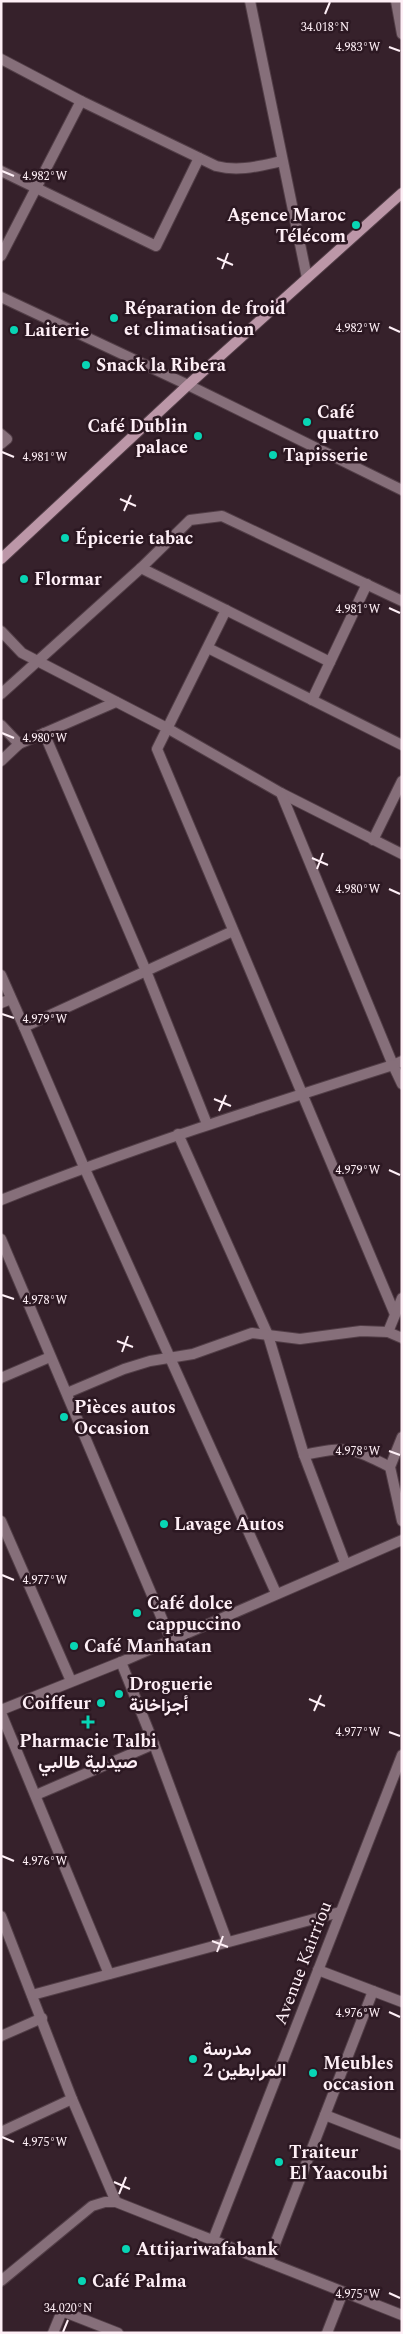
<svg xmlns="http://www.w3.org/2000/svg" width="403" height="2334" viewBox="0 0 403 2334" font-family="Spectral,Vazirmatn,serif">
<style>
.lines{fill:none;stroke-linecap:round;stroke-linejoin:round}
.street-casing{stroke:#523e47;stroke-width:12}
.secondary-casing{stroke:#523e47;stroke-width:12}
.street{stroke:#866f7a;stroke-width:10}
.secondary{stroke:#bc97a8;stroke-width:10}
.ticks{fill:none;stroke:#feeff6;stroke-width:2}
.poi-dot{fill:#08d5b5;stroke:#2c1822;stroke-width:2}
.labels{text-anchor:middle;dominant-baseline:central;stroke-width:5;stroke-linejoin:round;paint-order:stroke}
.poi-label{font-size:18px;font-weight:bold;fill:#feeff6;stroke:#2c1822;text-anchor:start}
.street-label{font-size:18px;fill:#feeff6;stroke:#2c1822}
.ticks-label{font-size:12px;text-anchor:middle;fill:#feeff6;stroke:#2c1822;stroke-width:5;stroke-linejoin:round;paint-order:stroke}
</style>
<rect width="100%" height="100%" fill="#36212b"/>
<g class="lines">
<!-- street casing -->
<g class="street-casing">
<g id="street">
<path d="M250 1 307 278"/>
<path d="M396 1 402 34"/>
<path d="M1 59 81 101 216 166C239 172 259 166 282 161"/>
<path d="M1 171 156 246 199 158"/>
<path d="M1 256 81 101"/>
<path d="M1 297 188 385 402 490"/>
<path d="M1 434 7 439 1 444"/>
<path d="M141 568 226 610 157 749 394 1312"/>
<path d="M226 610 330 662"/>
<path d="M1 631 22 653 167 728 281 793 402 854"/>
<path d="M208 648 402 745"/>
<path d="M1 694 141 568 190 520 222 516 402 601"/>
<path d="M312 700 367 584"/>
<path d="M1 725 19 744 116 702"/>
<path d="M1 761 19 744"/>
<path d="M281 793 393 1065 402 1061"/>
<path d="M373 840 402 781"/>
<path d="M1 975 24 1027 146 971 44 733"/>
<path d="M1 1003 11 999"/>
<path d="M24 1027 84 1167 276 1593"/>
<path d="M207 1124 146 971 233 931"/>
<path d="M178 1134 268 1335 304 1455C346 1446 351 1447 390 1467"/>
<path d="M1 1200C130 1149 261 1107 393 1065L402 1084"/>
<path d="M1 1239 171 1640"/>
<path d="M388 1332 402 1298"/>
<path d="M1 1378 50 1357"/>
<path d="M67 1393 124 1369 150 1361 193 1354 252 1333 300 1339 361 1331 388 1332 402 1338"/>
<path d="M402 1437 390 1467 402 1521"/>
<path d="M304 1455 345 1563"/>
<path d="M1 1521 71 1681"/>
<path d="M121 1662 154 1744 227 1941"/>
<path d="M1 1710 121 1662 402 1540"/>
<path d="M1 1713 109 1974"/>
<path d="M36 1795 154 1744"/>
<path d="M1 1916 72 2099 116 2202"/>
<path d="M318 1970 402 2002"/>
<path d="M32 1995 340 1912"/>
<path d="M1 2036 42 2018"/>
<path d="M325 2115 402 2145"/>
<path d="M1 2132 72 2099"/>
<path d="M213 2240 402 1755"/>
<path d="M268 2262 373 1991"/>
<path d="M1 2281 92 2206 105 2202H116L402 2315"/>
<path d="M53 2333 62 2311 118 2333"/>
<path d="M327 2333 343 2292"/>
</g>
</g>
<!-- secondary casing -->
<g class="secondary-casing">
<path id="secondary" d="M1 559 188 385 402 193"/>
</g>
<!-- street -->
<use href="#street" class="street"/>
<!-- secondary -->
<use href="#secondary" class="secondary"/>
</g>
<!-- ticks -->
<path class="ticks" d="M325 14 330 2M389 47 400 51M2 171 14 176M217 258 233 265M222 269 228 253M389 327 400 332M2 452 14 457M120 499 136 506M124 511 131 495M389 608 400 613M2 733 14 738M312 858 328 865M317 869 323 853M389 889 400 894M2 1014 14 1018M214 1099 231 1106M219 1111 226 1095M389 1170 400 1175M2 1295 14 1299M117 1341 133 1347M122 1352 128 1336M389 1451 400 1455M2 1575 14 1580M309 1699 325 1706M314 1711 321 1695M389 1732 400 1736M2 1856 14 1861M212 1941 228 1947M217 1952 223 1936M389 2012 400 2017M2 2137 14 2142M114 2182 130 2189M119 2194 126 2177M389 2293 400 2298M63 2332 68 2320"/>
<!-- markers -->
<g class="poi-dot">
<circle cx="356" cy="225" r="5"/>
<circle cx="114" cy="318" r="5"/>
<circle cx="14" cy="330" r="5"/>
<circle cx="86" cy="365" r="5"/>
<circle cx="307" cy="422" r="5"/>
<circle cx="198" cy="436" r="5"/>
<circle cx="273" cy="455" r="5"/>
<circle cx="65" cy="538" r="5"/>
<circle cx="24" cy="579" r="5"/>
<circle cx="64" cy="1417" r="5"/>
<circle cx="164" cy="1524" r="5"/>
<circle cx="137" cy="1613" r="5"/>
<circle cx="74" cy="1646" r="5"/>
<circle cx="119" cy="1694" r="5"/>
<circle cx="101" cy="1703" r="5"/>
<path d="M85.5 1714.5h5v5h5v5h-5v5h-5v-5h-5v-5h5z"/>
<circle cx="193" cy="2059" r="5"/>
<circle cx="313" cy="2073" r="5"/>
<circle cx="279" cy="2162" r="5"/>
<circle cx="126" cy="2249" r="5"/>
<circle cx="82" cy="2281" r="5"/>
</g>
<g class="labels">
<!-- poi labels -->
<g class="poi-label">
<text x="346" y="215" text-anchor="end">Agence Maroc<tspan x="346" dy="21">Télécom</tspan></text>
<text x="124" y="308">Réparation de froid<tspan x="124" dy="21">et climatisation</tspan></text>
<text x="24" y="330">Laiterie</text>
<text x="96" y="365">Snack la Ribera</text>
<text x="317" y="412">Café<tspan x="317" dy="21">quattro</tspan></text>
<text x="188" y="426" text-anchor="end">Café Dublin<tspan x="188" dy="21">palace</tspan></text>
<text x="283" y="455">Tapisserie</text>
<text x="75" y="538">Épicerie tabac</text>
<text x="34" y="579">Flormar</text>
<text x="74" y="1407">Pièces autos<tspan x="74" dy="21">Occasion</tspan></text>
<text x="174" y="1524">Lavage Autos</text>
<text x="147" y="1603">Café dolce<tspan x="147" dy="21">cappuccino</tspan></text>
<text x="84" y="1646">Café Manhatan</text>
<text x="129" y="1684">Droguerie<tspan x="129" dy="21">أجزاخانة</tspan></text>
<text x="91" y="1703" text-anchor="end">Coiffeur</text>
<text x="88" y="1741" text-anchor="middle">Pharmacie Talbi<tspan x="88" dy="21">صيدلية طالبي</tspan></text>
<text x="203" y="2049">مدرسة<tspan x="203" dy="21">المرابطين 2</tspan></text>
<text x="323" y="2063">Meubles<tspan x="323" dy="21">occasion</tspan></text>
<text x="289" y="2152">Traiteur<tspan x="289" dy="21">El Yaacoubi</tspan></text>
<text x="136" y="2249">Attijariwafabank</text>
<text x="92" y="2281">Café Palma</text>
</g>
<!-- street labels -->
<g class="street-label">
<text transform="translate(303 1963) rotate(-69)">Avenue Kairriou</text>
</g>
</g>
<g class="ticks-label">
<text x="325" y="31">34.018°N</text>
<text x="358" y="51">4.983°W</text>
<text x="45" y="180">4.982°W</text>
<text x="358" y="332">4.982°W</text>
<text x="45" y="461">4.981°W</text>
<text x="358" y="613">4.981°W</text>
<text x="45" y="742">4.980°W</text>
<text x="358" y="893">4.980°W</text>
<text x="45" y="1023">4.979°W</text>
<text x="358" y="1174">4.979°W</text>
<text x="45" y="1304">4.978°W</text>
<text x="358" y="1455">4.978°W</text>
<text x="45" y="1584">4.977°W</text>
<text x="358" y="1736">4.977°W</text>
<text x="45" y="1865">4.976°W</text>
<text x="358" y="2017">4.976°W</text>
<text x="45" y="2146">4.975°W</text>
<text x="358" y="2298">4.975°W</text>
<text x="68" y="2312">34.020°N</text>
</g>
<!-- border -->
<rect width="403" height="2334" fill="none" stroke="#feeff6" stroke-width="5"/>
</svg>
